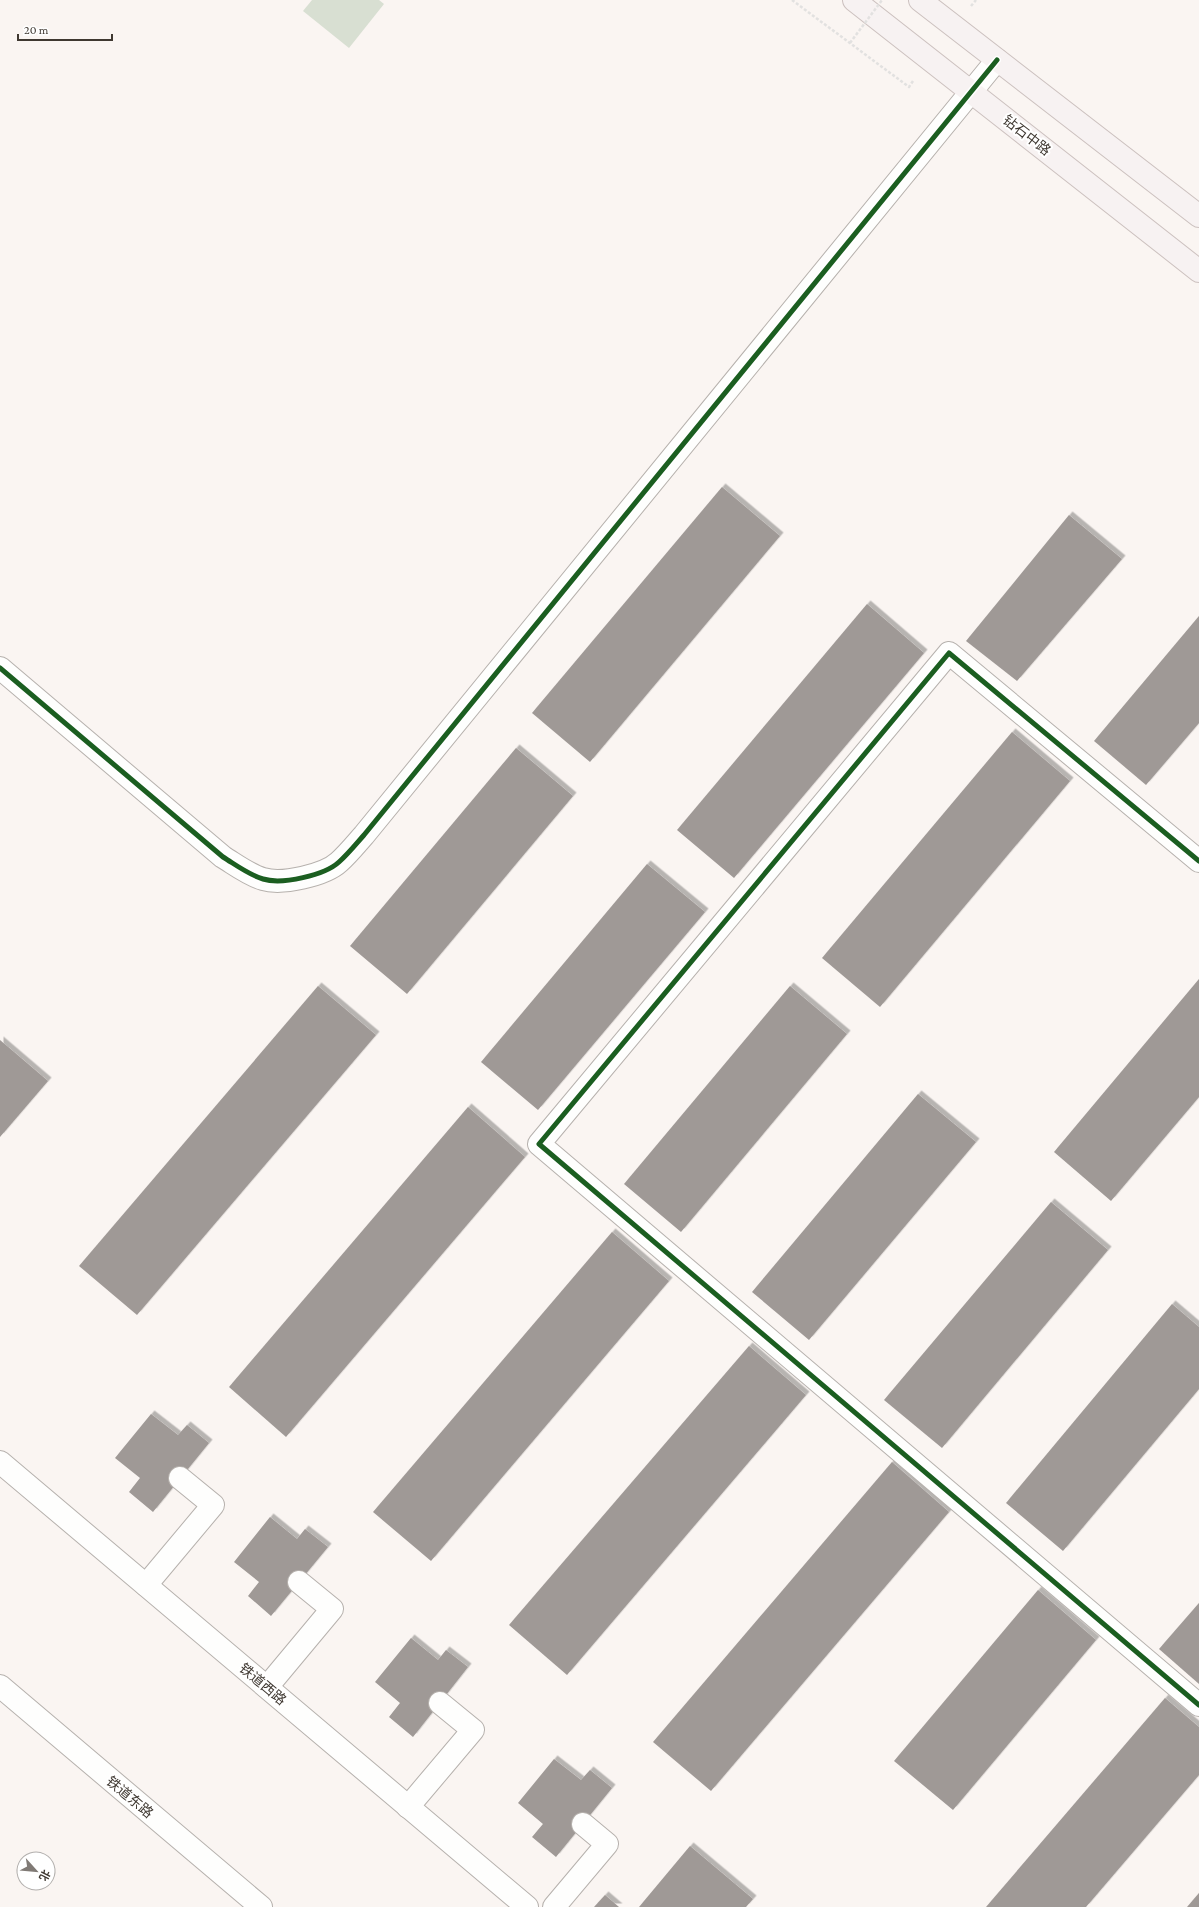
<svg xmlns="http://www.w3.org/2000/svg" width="1199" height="1907" viewBox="0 0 1199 1907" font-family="'Crimson Pro','Noto Sans SC',serif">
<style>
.green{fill:#d8dfd2}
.building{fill:#9f9996;filter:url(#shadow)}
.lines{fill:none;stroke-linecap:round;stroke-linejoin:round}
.minor-casing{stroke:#b6b1ad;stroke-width:24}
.major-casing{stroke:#ccc1bf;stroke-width:24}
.path{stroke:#e2e1e0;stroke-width:2.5;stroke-dasharray:3 2;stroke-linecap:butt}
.minor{stroke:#fefefd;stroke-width:22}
.major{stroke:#f7f2f2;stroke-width:22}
.path-bridge{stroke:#e2e1e0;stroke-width:2.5;stroke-dasharray:3 2;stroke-linecap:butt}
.cycleway-casing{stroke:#fff;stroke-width:8}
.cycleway{stroke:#1b5e20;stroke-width:5}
.labels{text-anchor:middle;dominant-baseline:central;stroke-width:4;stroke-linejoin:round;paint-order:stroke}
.street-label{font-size:14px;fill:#3f3831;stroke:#fff}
</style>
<defs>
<filter id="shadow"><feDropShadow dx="3.5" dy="-3.5" stdDeviation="0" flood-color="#0004"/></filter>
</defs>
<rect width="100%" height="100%" fill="#faf5f2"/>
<!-- green -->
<path class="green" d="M312 0H379L384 4 349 48 303 11Z"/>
<!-- building -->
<g class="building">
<path d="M722 487 780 536 590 762 532 713Z"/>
<path d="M1069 515 1122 559 1017 681 966 641Z"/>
<path d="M867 604 924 653 734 878 677 830Z"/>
<path d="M1199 616V723L1146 785 1094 741Z"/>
<path d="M1012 732 1070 781 880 1007 822 958Z"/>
<path d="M516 748 573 796 407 994 350 946Z"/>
<path d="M647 864 705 912 538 1110 481 1062Z"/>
<path d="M1199 979V1097L1111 1201 1054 1152Z"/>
<path d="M318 986 376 1035 137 1315 79 1266Z"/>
<path d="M790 986 847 1034 681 1232 624 1184Z"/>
<path d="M0 1040 48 1081 0 1137Z"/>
<path d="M918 1094 976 1142 809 1340 752 1292Z"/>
<path d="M468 1107 525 1157 286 1437 229 1387Z"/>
<path d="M1051 1202 1108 1250 942 1448 884 1400Z"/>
<path d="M612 1232 669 1281 431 1561 373 1512Z"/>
<path d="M1172 1304 1199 1327V1389L1063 1551 1006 1503Z"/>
<path d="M749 1346 806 1395 567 1675 509 1625Z"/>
<path d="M151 1414 178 1435 187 1425 209 1443 153 1512 129 1492 140 1478 115 1458Z"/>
<path d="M892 1462 949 1512 711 1791 653 1742Z"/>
<path d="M270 1517 297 1539 305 1529 328 1547 271 1616 248 1596 259 1582 234 1562Z"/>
<path d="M1038 1590 1096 1640 953 1810 894 1761Z"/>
<path d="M1199 1603V1684L1159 1649Z"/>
<path d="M411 1638 438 1660 446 1650 468 1667 413 1737 389 1717 400 1703 375 1682Z"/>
<path d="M1165 1698 1199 1727V1775L1086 1907H986Z"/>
<path d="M554 1759 581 1780 590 1770 612 1788 556 1857 532 1837 543 1824 518 1803Z"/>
<path d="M690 1846 753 1899 746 1907H639Z"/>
<path d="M1199 1893V1907H1187Z"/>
<path d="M605 1895 619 1907H594Z"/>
</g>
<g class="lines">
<!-- minor casing -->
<g class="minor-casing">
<g id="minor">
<path d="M0 668 223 857C236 865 249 875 263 879 282 885 325 875 339 862 348 854 356 844 364 835L997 60"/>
<path d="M1199 861 949 653 539 1144 1199 1705"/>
<path d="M0 1462 527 1907"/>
<path d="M146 1585 213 1505 180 1478"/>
<path d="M0 1686 261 1907"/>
<path d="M267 1687 332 1609 299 1582"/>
<path d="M408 1807 473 1730 440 1703"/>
<path d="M554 1907 607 1844 583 1824"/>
</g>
</g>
<!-- major casing -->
<g class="major-casing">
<g id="major">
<path d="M854 0 1199 271"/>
<path d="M920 0 1199 216"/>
</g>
</g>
<!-- path -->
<g class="path">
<path d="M792 0 909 87 913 81"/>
<path d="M971 6 976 0"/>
</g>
<!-- minor -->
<use href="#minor" class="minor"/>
<!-- major -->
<use href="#major" class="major"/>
<!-- path-bridge -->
<path class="path-bridge" d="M850 43 882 0"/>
<!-- cycleway casing -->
<g class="cycleway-casing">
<g id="cycleway">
<path d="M0 668 223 857C236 865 249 875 263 879 282 885 325 875 339 862 348 854 356 844 364 835L997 60"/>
<path d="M1199 861 949 653 539 1144 1199 1705"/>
</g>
</g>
<!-- cycleway -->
<use href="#cycleway" class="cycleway"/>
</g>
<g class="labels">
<!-- street labels -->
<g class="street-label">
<text transform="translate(1027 135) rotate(38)">钻石中路</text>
<text transform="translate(263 1684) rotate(40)">铁道西路</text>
<text transform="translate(130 1797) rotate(40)">铁道东路</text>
</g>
</g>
<!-- north arrow -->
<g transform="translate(36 1871) rotate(117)"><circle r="19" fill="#ffffff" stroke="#b2afad"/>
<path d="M0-3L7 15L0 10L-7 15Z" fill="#807a75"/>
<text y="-6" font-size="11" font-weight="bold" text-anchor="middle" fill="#3f3831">北</text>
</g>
<!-- scale -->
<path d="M18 34v6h94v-6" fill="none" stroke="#3f3831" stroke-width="2"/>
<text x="24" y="34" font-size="12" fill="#3f3831" stroke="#ffffff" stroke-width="3" paint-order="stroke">20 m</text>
</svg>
